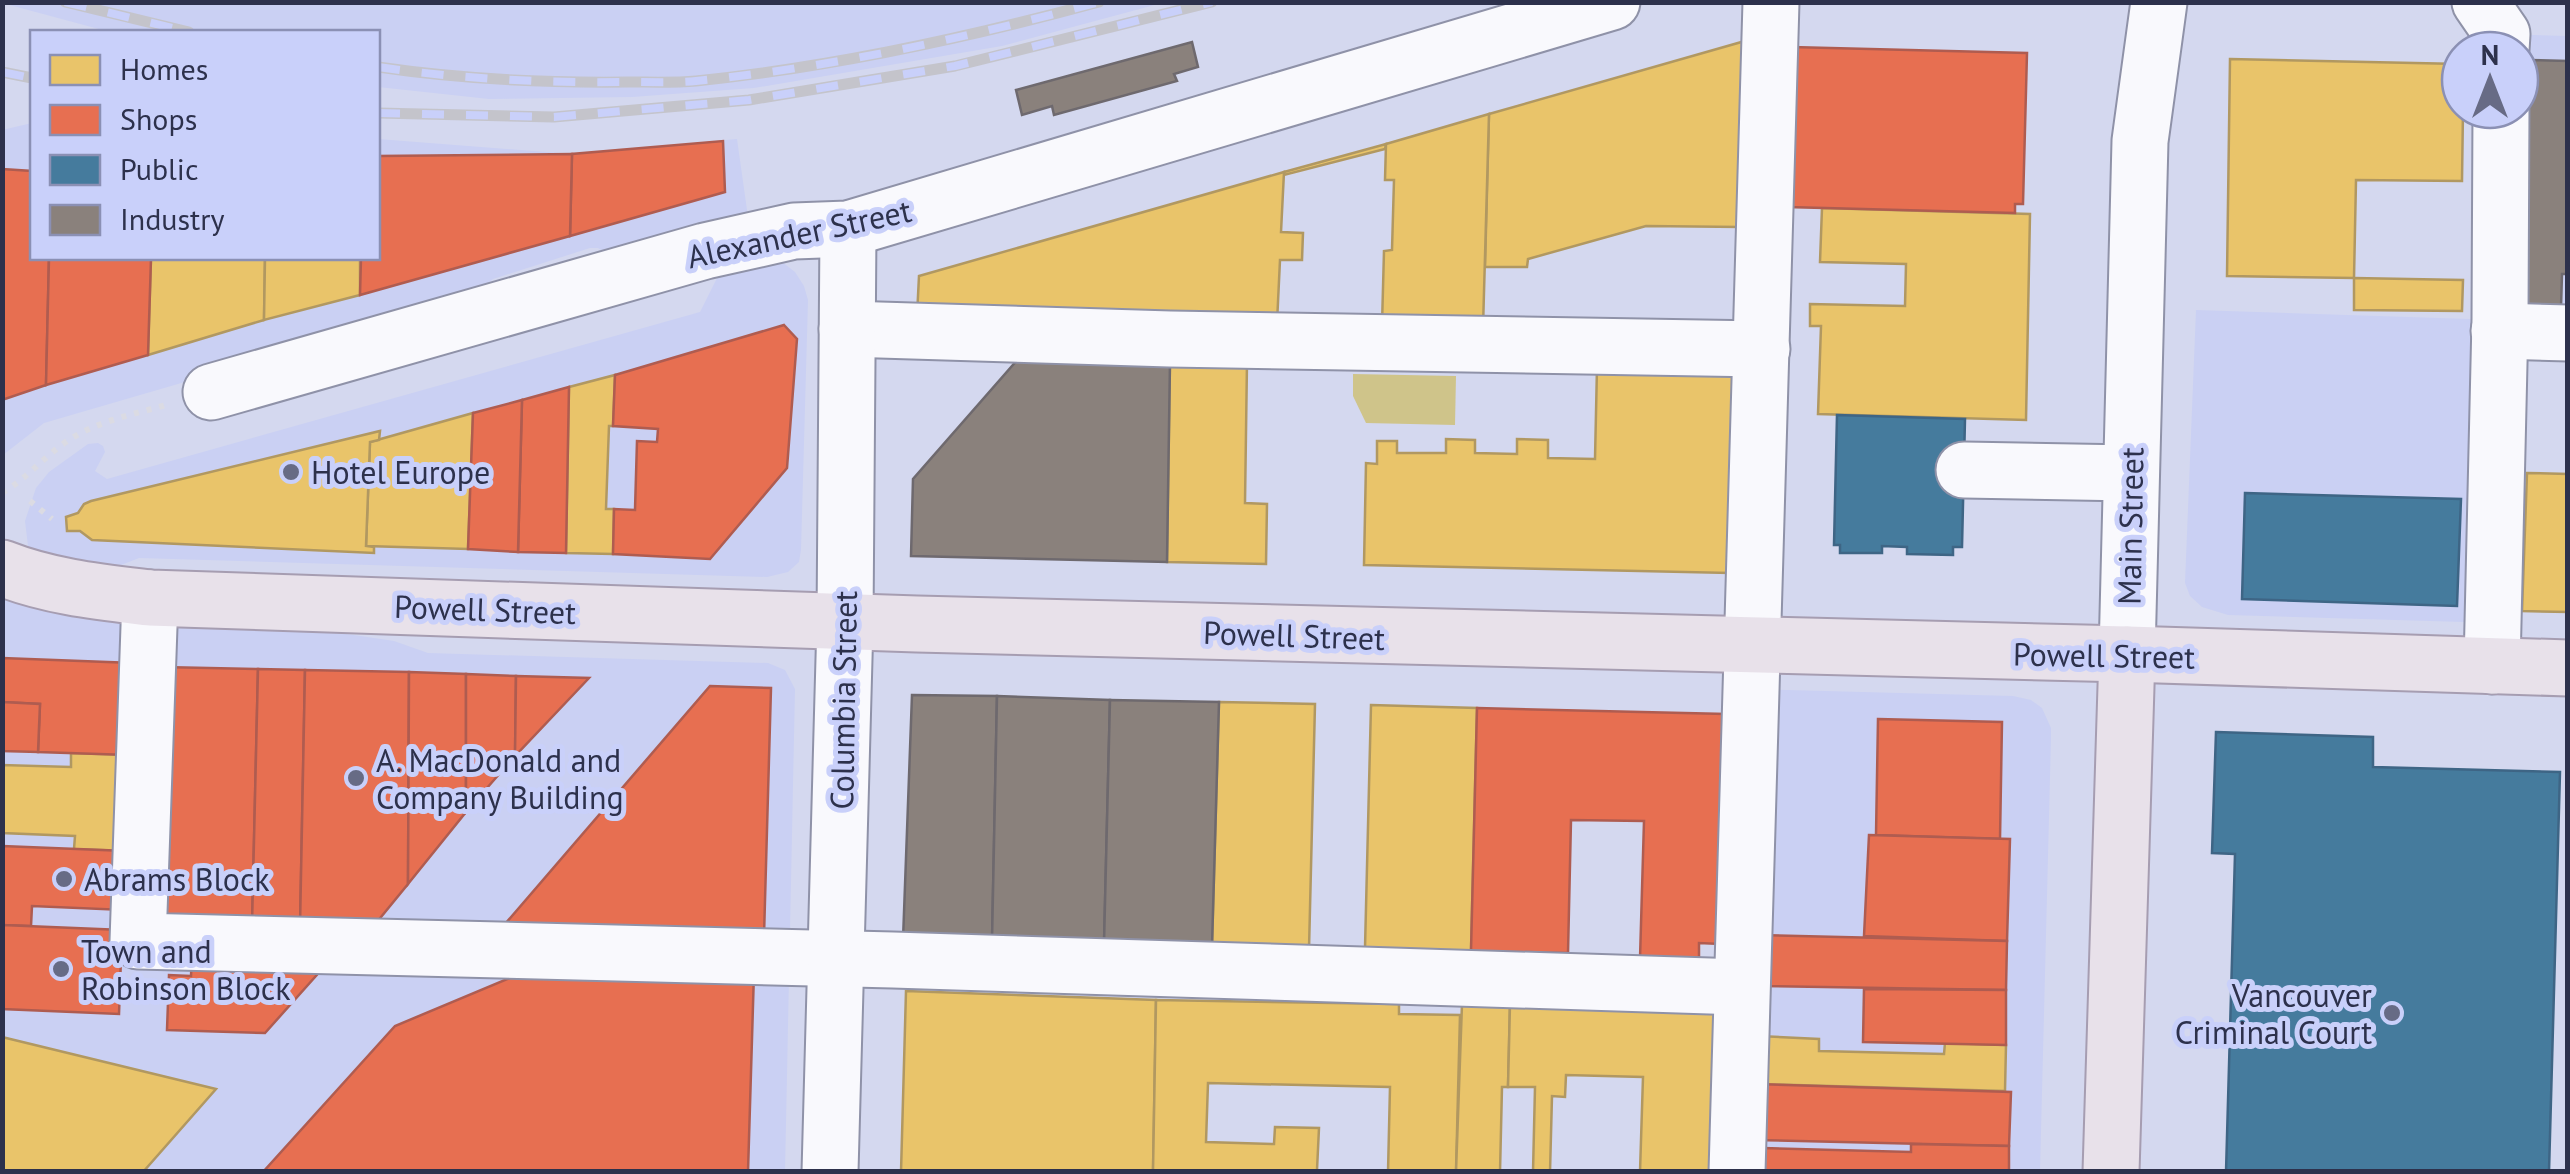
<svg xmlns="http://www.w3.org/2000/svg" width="2570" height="1174" viewBox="0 0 2570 1174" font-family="'PT Sans',sans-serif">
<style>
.built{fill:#cad0f3}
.green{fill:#cfc48a}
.homes{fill:#e9c46a;stroke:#b19861;stroke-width:2.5}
.shops{fill:#e76f51;stroke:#af5c50;stroke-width:2.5}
.public{fill:#457b9d;stroke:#3e6585;stroke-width:2.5}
.industry{fill:#8a817c;stroke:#6e696e;stroke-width:2.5}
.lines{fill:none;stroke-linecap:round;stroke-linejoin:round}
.minor-casing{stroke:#8f92a8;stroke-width:59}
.major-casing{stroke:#a69db1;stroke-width:59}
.path{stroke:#dbdbe3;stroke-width:6;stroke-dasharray:5 8;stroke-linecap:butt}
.minor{stroke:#f9f9fd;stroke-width:55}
.major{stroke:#e8e1ea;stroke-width:55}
.rail-casing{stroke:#c4c4cb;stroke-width:11}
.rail{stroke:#c9d0fa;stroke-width:8;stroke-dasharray:22;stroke-linecap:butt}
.poi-dot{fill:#676b85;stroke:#c9d0fa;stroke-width:4}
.labels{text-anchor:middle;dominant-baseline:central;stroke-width:10;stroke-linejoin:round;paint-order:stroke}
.street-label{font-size:32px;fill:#2d314c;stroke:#c9d0fa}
.poi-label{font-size:32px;fill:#2d314c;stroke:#c9d0fa;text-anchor:start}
</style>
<rect width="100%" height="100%" fill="#d4d8ef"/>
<!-- built -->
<g class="built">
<path d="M2 3 3 2 1162 3 1002 46 754 88 632 97 489 99 378 87V32H110Z"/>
<path d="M2502 34 2567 36V333L2500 331 2469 619 2464 622 2228 615 2202 607 2190 596 2185 583 2196 310 2500 320 2520 110V50Z"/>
<path d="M32 123V258H378V139L572 154 737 139 748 217 608 254 598 248H590L493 279 488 283 484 293 477 297 44 423 3 455 2 130Z"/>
<path d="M782 262 795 272 804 286 808 300 801 550 799 562 788 572 767 577 139 558 106 571 35 559 28 546 25 521 36 488 49 472 88 444 98 443 103 446 105 452 95 471 107 479 700 312 722 268Z"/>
<path d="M61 597 185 610 394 641 428 653 768 663 785 670 795 689 785 1171H3L2 599Z"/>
<path d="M1752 689 2013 696 2031 700 2042 708 2051 728V738L2040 1171 1737 1172Z"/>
</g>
<!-- green -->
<path class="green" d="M1353 374 1456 376 1455 425 1366 423 1353 396Z"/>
<!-- homes -->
<g class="homes">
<path d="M1745 41 1741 227 1646 226 1528 259 1527 267H1485L1489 114Z"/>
<path d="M2230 59 2460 64V110H2463L2462 181 2356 180 2354 278 2227 276Z"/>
<path d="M1489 114 1483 328 1382 325 1384 251 1392 250 1394 180H1385L1386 144Z"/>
<path d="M1386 144 1385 149 1284 175V172Z"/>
<path d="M1284 172 1281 232 1303 233 1302 260H1280L1277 323 917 316 919 276Z"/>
<path d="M1822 208 2030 214 2026 420 1818 414 1821 326H1810V304L1905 306 1906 264 1820 262Z"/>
<path d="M151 258H265L264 320 148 355Z"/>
<path d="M265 258H360V295L264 320Z"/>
<path d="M2354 278 2463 280 2462 311 2354 310Z"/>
<path d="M1170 361 1247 362 1245 503 1267 504 1266 564 1167 562Z"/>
<path d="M1597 367 1735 370 1730 573 1364 565 1366 463 1377 464V441H1397V453H1446V439L1475 440V453L1517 454V439L1548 440V458L1595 459Z"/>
<path d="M615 375 613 426H609L606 509H614L613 554 566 553 569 387Z"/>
<path d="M473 413 468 549 366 546 370 442Z"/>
<path d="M380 431 379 440 370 442 366 546 374 547V553L92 540 80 531H67L66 517 78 513 84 504 91 501Z"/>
<path d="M2527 473 2568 474V612L2522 611Z"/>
<path d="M1219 702 1315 704 1309 949 1212 946Z"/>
<path d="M1371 705 1477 708 1471 951 1365 948Z"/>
<path d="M71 753 129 755 126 851 74 849 75 836 2 833V765L71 767Z"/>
<path d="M906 991 1156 1000 1153 1172H901Z"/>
<path d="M1156 1000 1399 1004V1014L1460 1015 1456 1172H1388L1390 1087 1208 1083 1206 1142 1274 1144 1275 1127 1319 1128 1317 1170 1153 1172Z"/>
<path d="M1462 1004H1510L1508 1087H1502L1500 1172H1456Z"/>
<path d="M1510 1004 1720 1010 1716 1172H1640L1643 1077 1566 1075 1565 1097 1552 1096 1550 1172H1533L1535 1087H1508Z"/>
<path d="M1758 1036 1819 1039V1051L1944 1054 1945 1043 2006 1045 2005 1091 1756 1084Z"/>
<path d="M2 1037 216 1089 143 1172 2 1171Z"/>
</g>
<!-- shops -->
<g class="shops">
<path d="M1791 47 2027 53 2023 204H2015V213L1787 207Z"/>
<path d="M723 141 725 192 570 236 572 154Z"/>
<path d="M572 154 570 236 360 295 361 258H378V156Z"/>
<path d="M2 169 32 171V258H49L46 385 2 400Z"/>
<path d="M49 258H151L148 355 46 385Z"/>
<path d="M784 325 797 339 787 468 710 559 613 554 614 509 635 510 637 441 657 442 658 429 613 426 615 375Z"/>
<path d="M569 387 566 553 518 552 522 400Z"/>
<path d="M522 400 518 552 468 549 473 413Z"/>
<path d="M2 658 133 663 129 755 38 752 40 704 2 702Z"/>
<path d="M162 667 258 669 252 926 155 924Z"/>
<path d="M258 669 305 670 300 927 252 926Z"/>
<path d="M305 670 409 672 408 884 372 928 300 927Z"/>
<path d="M409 672 466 674V812L408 884Z"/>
<path d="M466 674 516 676 515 756 466 812Z"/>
<path d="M516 676 589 678 515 756Z"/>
<path d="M710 686 771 688 764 936 499 931Z"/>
<path d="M2 702 40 704 38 752 2 751Z"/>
<path d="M1477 708 1726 714 1720 944 1699 943V960L1640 959 1644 821 1571 820 1568 953 1471 951Z"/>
<path d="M1878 719 2002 722 2000 839 1876 835Z"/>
<path d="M1869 835 2010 839 2007 941 1864 936Z"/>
<path d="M2 846 126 851 124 910 32 906 31 926 2 925Z"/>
<path d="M2 925 122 930 119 1014 2 1009Z"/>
<path d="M1759 935 2007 941 2006 990 1759 986Z"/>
<path d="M192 953 332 958 265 1033 167 1030 169 975 191 976Z"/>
<path d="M541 965 754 972 748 1172H263L395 1026Z"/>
<path d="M1864 989 2006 990V1045L1863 1042Z"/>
<path d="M1756 1084 2011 1092 2009 1146 1754 1140Z"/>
<path d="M1911 1144 2009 1146V1172H1763L1764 1148 1911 1152Z"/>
</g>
<!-- public -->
<g class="public">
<path d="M1837 415 1965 419 1962 547H1953V555L1907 554V547L1882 546V553H1840V545H1834Z"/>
<path d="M2245 493 2461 499 2457 606 2242 599Z"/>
<path d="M2216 732 2373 737V767L2560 772 2549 1172H2226L2235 854 2212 853Z"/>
</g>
<!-- industry -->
<g class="industry">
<path d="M1192 42 1198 67 1174 74 1177 81 1054 115 1052 106 1022 115 1016 90Z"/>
<path d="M2527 60 2568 61V274H2562L2561 308H2521Z"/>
<path d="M1019 358 1170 361 1167 562 911 556 913 479Z"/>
<path d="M912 695 997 696 992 941 903 940Z"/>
<path d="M997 696 1110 700 1104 944 992 941Z"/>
<path d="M1110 700 1219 702 1212 946 1104 944Z"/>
</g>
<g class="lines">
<!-- minor casing -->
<g class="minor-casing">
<g id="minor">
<path d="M2480 2 2502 34 2501 50"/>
<path d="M847 329 1170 339 1762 349"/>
<path d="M2499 331 2568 333"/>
<path d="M211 392 705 251 794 231 848 229 1612 2"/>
<path d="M1964 470 2131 473"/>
<path d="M150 598 138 941 893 960 1741 987"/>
<path d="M2127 654 2140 141 2159 2"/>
<path d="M2492 666 2500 320 2501 110"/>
<path d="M830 1172 845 622 848 229"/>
<path d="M1737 1172 1771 2"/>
</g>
</g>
<!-- major casing -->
<g class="major-casing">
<g id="major">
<path d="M2 568C50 587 100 592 150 598L917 624 2127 654 2568 668"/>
<path d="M2111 1172 2127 654"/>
</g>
</g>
<!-- path -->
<g class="path">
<path d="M2 493C26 479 42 459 63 444 93 422 131 415 166 405"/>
<path d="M30 501 52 519"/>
</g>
<!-- minor -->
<use href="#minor" class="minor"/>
<!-- major -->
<use href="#major" class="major"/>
<!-- rail casing -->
<g class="rail-casing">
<g id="rail">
<path d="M65 2 189 32"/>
<path d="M378 67C460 79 544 83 628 82 650 82 674 83 696 81 833 67 967 38 1099 2"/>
<path d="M2 72 32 78"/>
<path d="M378 113 554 117 749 100 955 66 1212 2"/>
</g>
</g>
<!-- rail -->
<use href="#rail" class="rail"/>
</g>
<!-- markers -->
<g class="poi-dot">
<circle cx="291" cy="472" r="10"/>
<circle cx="356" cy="778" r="10"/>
<circle cx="64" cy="879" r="10"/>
<circle cx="61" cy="969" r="10"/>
<circle cx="2392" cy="1013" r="10"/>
</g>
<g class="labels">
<!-- street labels -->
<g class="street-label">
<text transform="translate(799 233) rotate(-12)">Alexander Street</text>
<text transform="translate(2130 526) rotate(-89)">Main Street</text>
<text transform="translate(485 609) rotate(2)">Powell Street</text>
<text transform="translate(1294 635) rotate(2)">Powell Street</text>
<text transform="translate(2104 655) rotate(1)">Powell Street</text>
<text transform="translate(843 700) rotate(-89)">Columbia Street</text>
</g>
<!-- poi labels -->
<g class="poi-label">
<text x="311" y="472">Hotel Europe</text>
<text x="376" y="760">A. MacDonald and<tspan x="376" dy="37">Company Building</tspan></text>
<text x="84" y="879">Abrams Block</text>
<text x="81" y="951">Town and<tspan x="81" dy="37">Robinson Block</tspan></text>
<text x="2372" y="995" text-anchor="end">Vancouver<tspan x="2372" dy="37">Criminal Court</tspan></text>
</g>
</g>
<!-- border -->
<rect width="2570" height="1174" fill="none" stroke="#2d314c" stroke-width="10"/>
<!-- legend -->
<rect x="30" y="30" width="350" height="230" fill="#c9d0fa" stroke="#8b90b4" stroke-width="2.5"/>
<rect x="50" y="55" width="50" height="30" fill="#e9c46a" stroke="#8b90b4" stroke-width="2.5"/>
<text x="120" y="80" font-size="30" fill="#2d314c">Homes</text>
<rect x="50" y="105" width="50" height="30" fill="#e76f51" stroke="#8b90b4" stroke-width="2.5"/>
<text x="120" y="130" font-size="30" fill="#2d314c">Shops</text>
<rect x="50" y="155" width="50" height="30" fill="#457b9d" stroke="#8b90b4" stroke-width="2.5"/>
<text x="120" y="180" font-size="30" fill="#2d314c">Public</text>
<rect x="50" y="205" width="50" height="30" fill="#8a817c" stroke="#8b90b4" stroke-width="2.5"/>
<text x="120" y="230" font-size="30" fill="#2d314c">Industry</text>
<!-- north arrow -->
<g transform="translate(2490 80)"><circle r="48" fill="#c9d0fa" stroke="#8b90b4" stroke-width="2.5"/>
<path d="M0-8L18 38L0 25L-18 38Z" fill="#676b85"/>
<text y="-15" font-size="28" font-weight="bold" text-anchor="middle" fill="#2d314c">N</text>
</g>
</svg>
